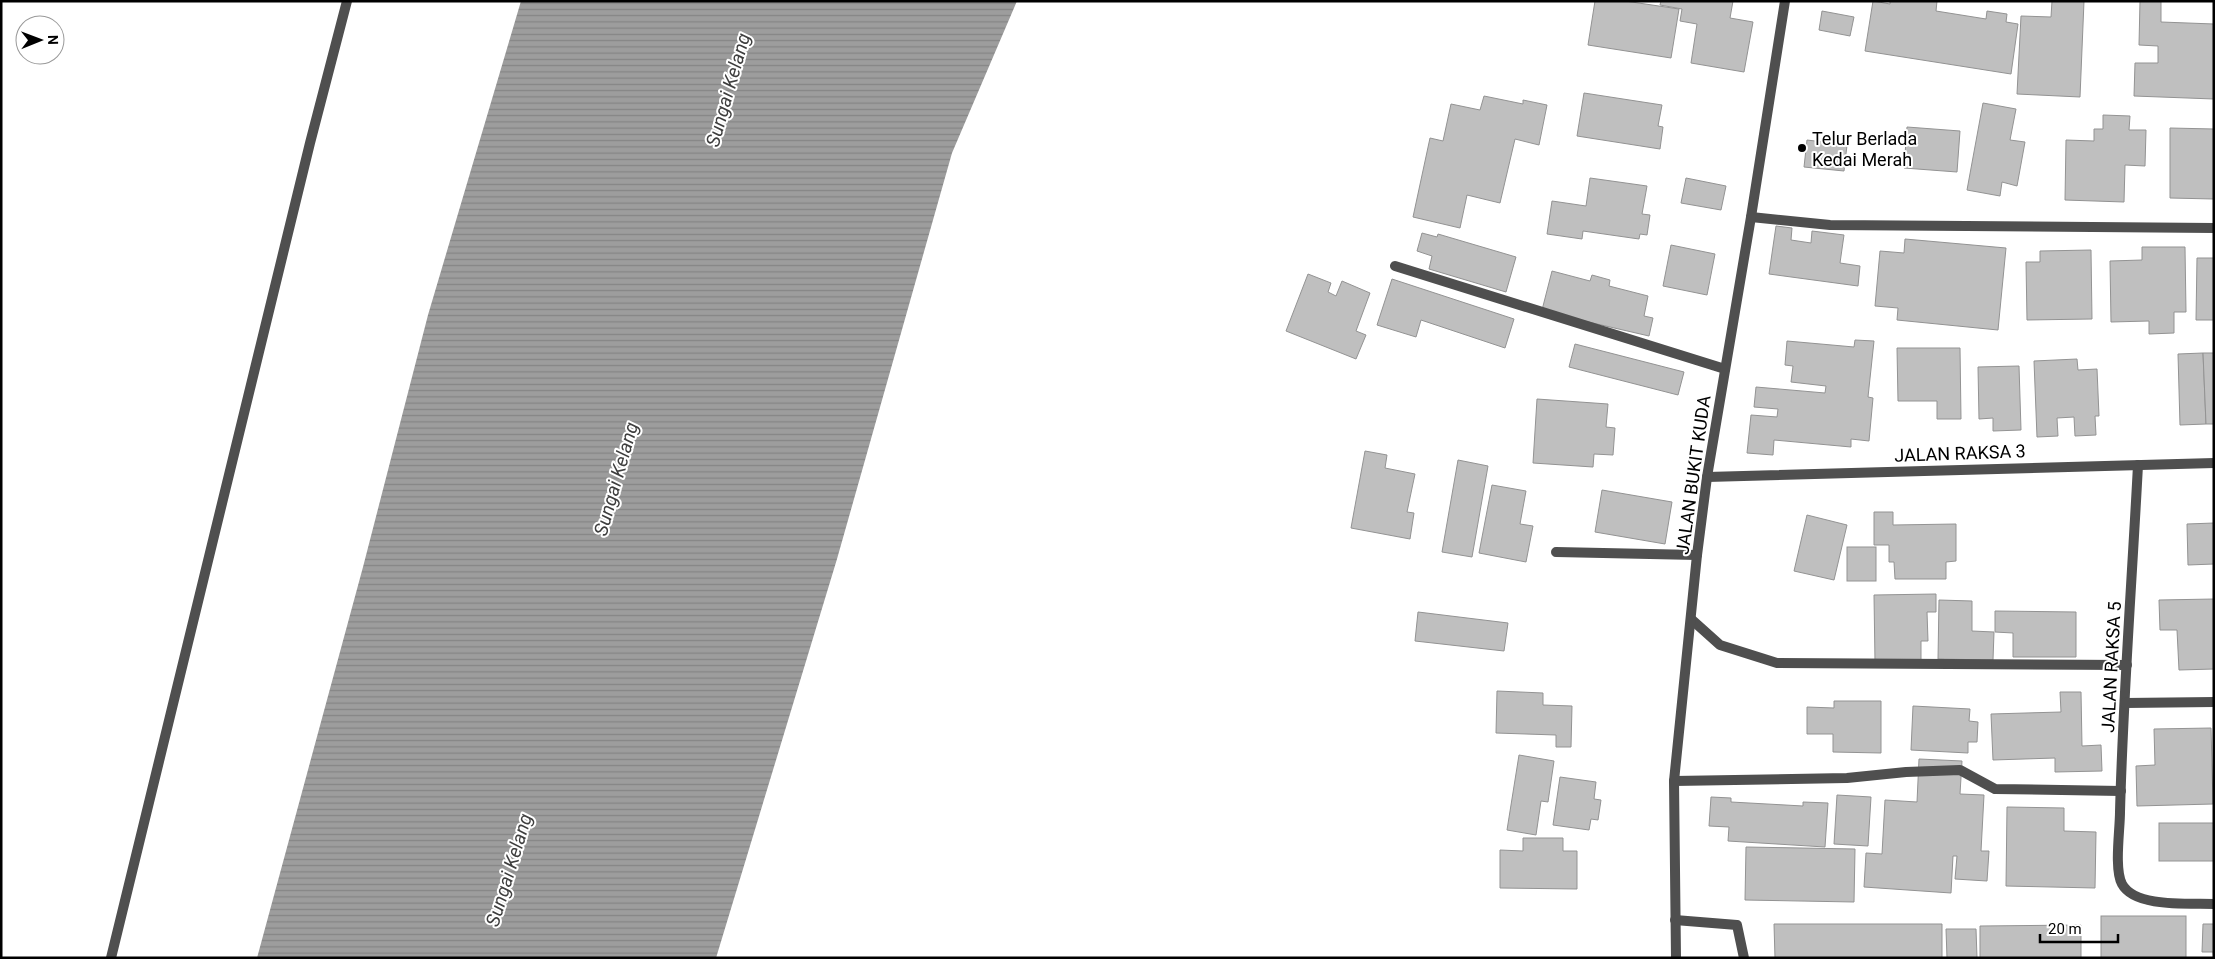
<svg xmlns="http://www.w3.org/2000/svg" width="2215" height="959" viewBox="0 0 2215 959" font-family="Roboto,sans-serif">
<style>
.water{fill:url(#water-rules)}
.building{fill:#bfbfbf;stroke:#939393}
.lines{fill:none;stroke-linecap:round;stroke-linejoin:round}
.service{stroke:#4f4f4f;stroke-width:10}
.minor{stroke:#4f4f4f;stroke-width:10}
.tertiary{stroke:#4f4f4f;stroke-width:10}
.poi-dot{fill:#000;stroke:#fff;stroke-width:2}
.labels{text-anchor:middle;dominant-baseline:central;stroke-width:4;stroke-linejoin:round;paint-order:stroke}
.poi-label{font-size:18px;fill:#000;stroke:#fff;text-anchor:start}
.street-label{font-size:18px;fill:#000;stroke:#fff}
.water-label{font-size:19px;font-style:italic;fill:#3e3e3e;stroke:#fff}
</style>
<defs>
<pattern id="water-rules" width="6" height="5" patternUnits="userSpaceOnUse" patternTransform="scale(1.25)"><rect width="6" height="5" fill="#9d9d9d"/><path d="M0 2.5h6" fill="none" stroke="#858585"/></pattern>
</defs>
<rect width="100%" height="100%" fill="#fff"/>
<!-- water -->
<path class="water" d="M521 1H1017L952 153 837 559 716 958H257L363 567 428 315Z"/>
<!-- building -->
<g class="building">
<path d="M1595 1H1625L1679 9 1671 58 1588 45Z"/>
<path d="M1661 1H1733L1730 18 1753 22 1744 72 1691 63 1697 24 1680 21 1682 9 1660 5Z"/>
<path d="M1873 1 1890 4V1H1937L1936 11 1986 19 1987 11 2007 14 2006 22 2018 24 2011 74 1865 51Z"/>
<path d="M2052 1H2084L2080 97 2017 94 2021 16 2051 17Z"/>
<path d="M2140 1H2161V22L2214 24V99L2134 96 2135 63H2158V46L2139 45Z"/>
<path d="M1822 11 1854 17 1850 36 1819 30Z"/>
<path d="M1584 93 1662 105 1658 126 1663 127 1660 149 1577 136Z"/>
<path d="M1484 96 1523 104V100L1547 105 1539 145 1515 139 1500 203 1467 195 1460 228 1413 217 1430 138 1443 141 1451 104 1480 110Z"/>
<path d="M1983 103 2016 109 2010 140 2025 142 2017 186 2002 182 2000 196 1967 190Z"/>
<path d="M2103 115 2130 116 2129 130H2146L2145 166 2125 165 2124 202 2065 200 2066 140 2094 141V129H2103Z"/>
<path d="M1907 127 1960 131 1957 172 1904 168Z"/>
<path d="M2170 128 2214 129V199L2170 198Z"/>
<path d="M1807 140 1847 145 1844 171 1804 167Z"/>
<path d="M1590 178 1647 186 1642 214 1650 215 1647 235 1640 234 1639 239 1583 231 1582 239 1547 234 1552 201 1586 206Z"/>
<path d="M1686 178 1726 186 1721 210 1681 203Z"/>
<path d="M1776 226 1792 228 1791 240 1811 243 1812 231 1844 235 1840 263 1860 266 1858 286 1769 274Z"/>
<path d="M1422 233 1437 237 1438 234 1516 257 1506 292 1429 269 1432 256 1417 251Z"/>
<path d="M1905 239 2006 248 1998 330 1897 320 1898 308 1875 306 1880 251 1904 253Z"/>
<path d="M1671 245 1715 254 1707 295 1663 286Z"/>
<path d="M2142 247H2185L2186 312H2174V333L2149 334V321L2111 322 2110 261 2142 260Z"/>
<path d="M2091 250 2092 319 2027 320 2026 262H2040V251Z"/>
<path d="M2197 258H2214V320H2196Z"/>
<path d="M1552 271 1590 281 1592 275 1610 280 1609 286 1648 296 1644 316 1653 318 1649 336 1584 321 1541 314Z"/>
<path d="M1308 274 1331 283 1328 292 1336 296 1342 281 1370 293 1356 331 1366 335 1356 359 1286 331Z"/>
<path d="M1392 279 1514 319 1505 348 1421 320 1416 337 1377 325Z"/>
<path d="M1855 340 1874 341 1868 397 1873 398 1869 441 1851 439V447L1774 440 1773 455 1747 453 1751 415 1777 417 1778 409 1754 407 1756 387 1825 393 1826 386 1791 382 1793 366 1785 365 1787 341 1854 347Z"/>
<path d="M1575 344 1684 372 1678 395 1569 367Z"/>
<path d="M1897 348H1960L1961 419H1937V401H1898Z"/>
<path d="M2203 353 2206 424 2180 425 2178 354Z"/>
<path d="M2203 353H2214V424H2206Z"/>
<path d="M2077 359 2078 370 2097 369 2099 416H2095L2096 435 2075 436 2074 417 2057 418 2058 436 2037 437 2034 361Z"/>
<path d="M2019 366 2021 430 1993 431V418L1979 419 1978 367Z"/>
<path d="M1537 399 1608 404 1606 427 1615 428 1613 455 1594 454 1593 467 1533 463Z"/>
<path d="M1365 451 1387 455 1385 468 1415 474 1407 512 1414 513 1410 539 1351 528Z"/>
<path d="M1458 460 1488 466 1472 557 1442 552Z"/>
<path d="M1492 485 1526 491 1520 524 1533 526 1526 562 1479 553Z"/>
<path d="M1602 490 1672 502 1665 544 1595 532Z"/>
<path d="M1874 512H1893V525L1956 524V561L1946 562V579H1895L1894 562H1889V545H1874Z"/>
<path d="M1807 515 1847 525 1834 580 1794 571Z"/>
<path d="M2214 523V564L2188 565 2187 524Z"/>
<rect x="1847" y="547" width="29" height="34"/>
<path d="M1936 594V612H1927L1928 641H1921V661L1875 662 1874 595Z"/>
<path d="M2214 599V669L2179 670 2177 630H2160L2159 600Z"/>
<path d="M1939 600 1972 601V631L1994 632 1993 660 1938 659Z"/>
<path d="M1995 611 2076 612V657H2013V633L1995 632Z"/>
<path d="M1418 612 1508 623 1504 651 1415 641Z"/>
<path d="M1497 691 1543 693V705L1572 706 1571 747H1556V735L1496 733Z"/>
<path d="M2060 692H2081L2082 746 2101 745 2102 771 2055 772V758L1993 760 1991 714 2061 712Z"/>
<path d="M1834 701H1881V753L1833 752V734H1807V707L1834 708Z"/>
<path d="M1913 706 1970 709 1969 721 1978 722 1977 742H1968V753L1911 750Z"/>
<path d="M2211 728 2213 804 2137 806 2136 766 2155 765 2154 729Z"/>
<path d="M1519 755 1554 761 1548 802 1541 801 1536 835 1507 830Z"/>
<path d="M1919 759 1962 761 1960 794 1984 795 1981 851H1989L1987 881 1955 879 1957 856H1953L1951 893 1864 887 1866 853 1882 854 1885 800 1917 802Z"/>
<path d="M1560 777 1596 782 1594 799 1601 800 1598 820 1591 819 1589 830 1553 825Z"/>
<path d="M1837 795 1871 797 1868 846 1834 844Z"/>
<path d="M1711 797 1731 798V802L1803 806V802L1828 803 1825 847 1728 841 1729 827 1709 826Z"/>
<path d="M2007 807 2064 808V831L2096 832 2095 888 2006 886Z"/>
<rect x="2159" y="823" width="55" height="38"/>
<path d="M1523 838H1563V851H1577V889L1500 888V850L1523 851Z"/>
<path d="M1746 847 1855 849 1854 902 1745 900Z"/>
<rect x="2101" y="916" width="85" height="42"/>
<path d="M1774 924H1942V958H1775Z"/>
<path d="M2203 924H2214V958L2213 952H2202Z"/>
<path d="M2081 925V958H1980V926Z"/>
<path d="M1946 929H1976L1977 958H1947Z"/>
</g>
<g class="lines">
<!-- service -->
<path class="service" d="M1675 920 1737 925 1744 958"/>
<!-- minor -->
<g class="minor">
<path d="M1751 217 1830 225 2214 228"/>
<path d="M1395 266 1725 369"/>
<path d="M2138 465C2132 580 2123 696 2120 812 2120 830 2114 869 2122 884 2135 908 2189 903 2214 904"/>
<path d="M1707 477 2214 463"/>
<path d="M1556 552 1697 555"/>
<path d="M1691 619 1720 645 1777 663 2127 665"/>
<path d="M2125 703 2214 702"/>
<path d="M1674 781 1847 778 1906 772 1960 770 1995 789 2121 791"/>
<path d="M111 958 310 143 347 1"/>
</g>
<!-- tertiary -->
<path class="tertiary" d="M1676 958 1674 781 1697 555 1707 477 1751 217 1785 1"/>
</g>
<!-- markers -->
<circle class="poi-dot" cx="1802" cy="148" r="5"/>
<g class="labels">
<!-- poi labels -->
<g class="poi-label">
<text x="1812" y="138">Telur Berlada<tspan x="1812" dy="21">Kedai Merah</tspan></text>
</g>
<!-- street labels -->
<g class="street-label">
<text transform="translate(1960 453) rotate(-2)">JALAN RAKSA 3</text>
<text transform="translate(1693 475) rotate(-82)">JALAN BUKIT KUDA</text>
<text transform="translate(2111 667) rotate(-87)">JALAN RAKSA 5</text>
</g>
<!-- water labels -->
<g class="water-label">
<text transform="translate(728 90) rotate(-74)">Sungai Kelang</text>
<text transform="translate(616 479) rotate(-74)">Sungai Kelang</text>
<text transform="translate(509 870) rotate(-73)">Sungai Kelang</text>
</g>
</g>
<!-- border -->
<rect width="2215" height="959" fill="none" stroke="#000000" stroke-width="5"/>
<!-- north arrow -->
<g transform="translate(40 40) rotate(89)"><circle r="24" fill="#ffffff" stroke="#999999"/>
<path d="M0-4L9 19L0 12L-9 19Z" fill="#000000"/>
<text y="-8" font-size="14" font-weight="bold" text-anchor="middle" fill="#000000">N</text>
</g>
<!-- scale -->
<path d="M2040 934v8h78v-8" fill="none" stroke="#000000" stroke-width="2.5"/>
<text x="2048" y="934" font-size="15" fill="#000000" stroke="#ffffff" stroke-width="4" paint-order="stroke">20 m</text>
</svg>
